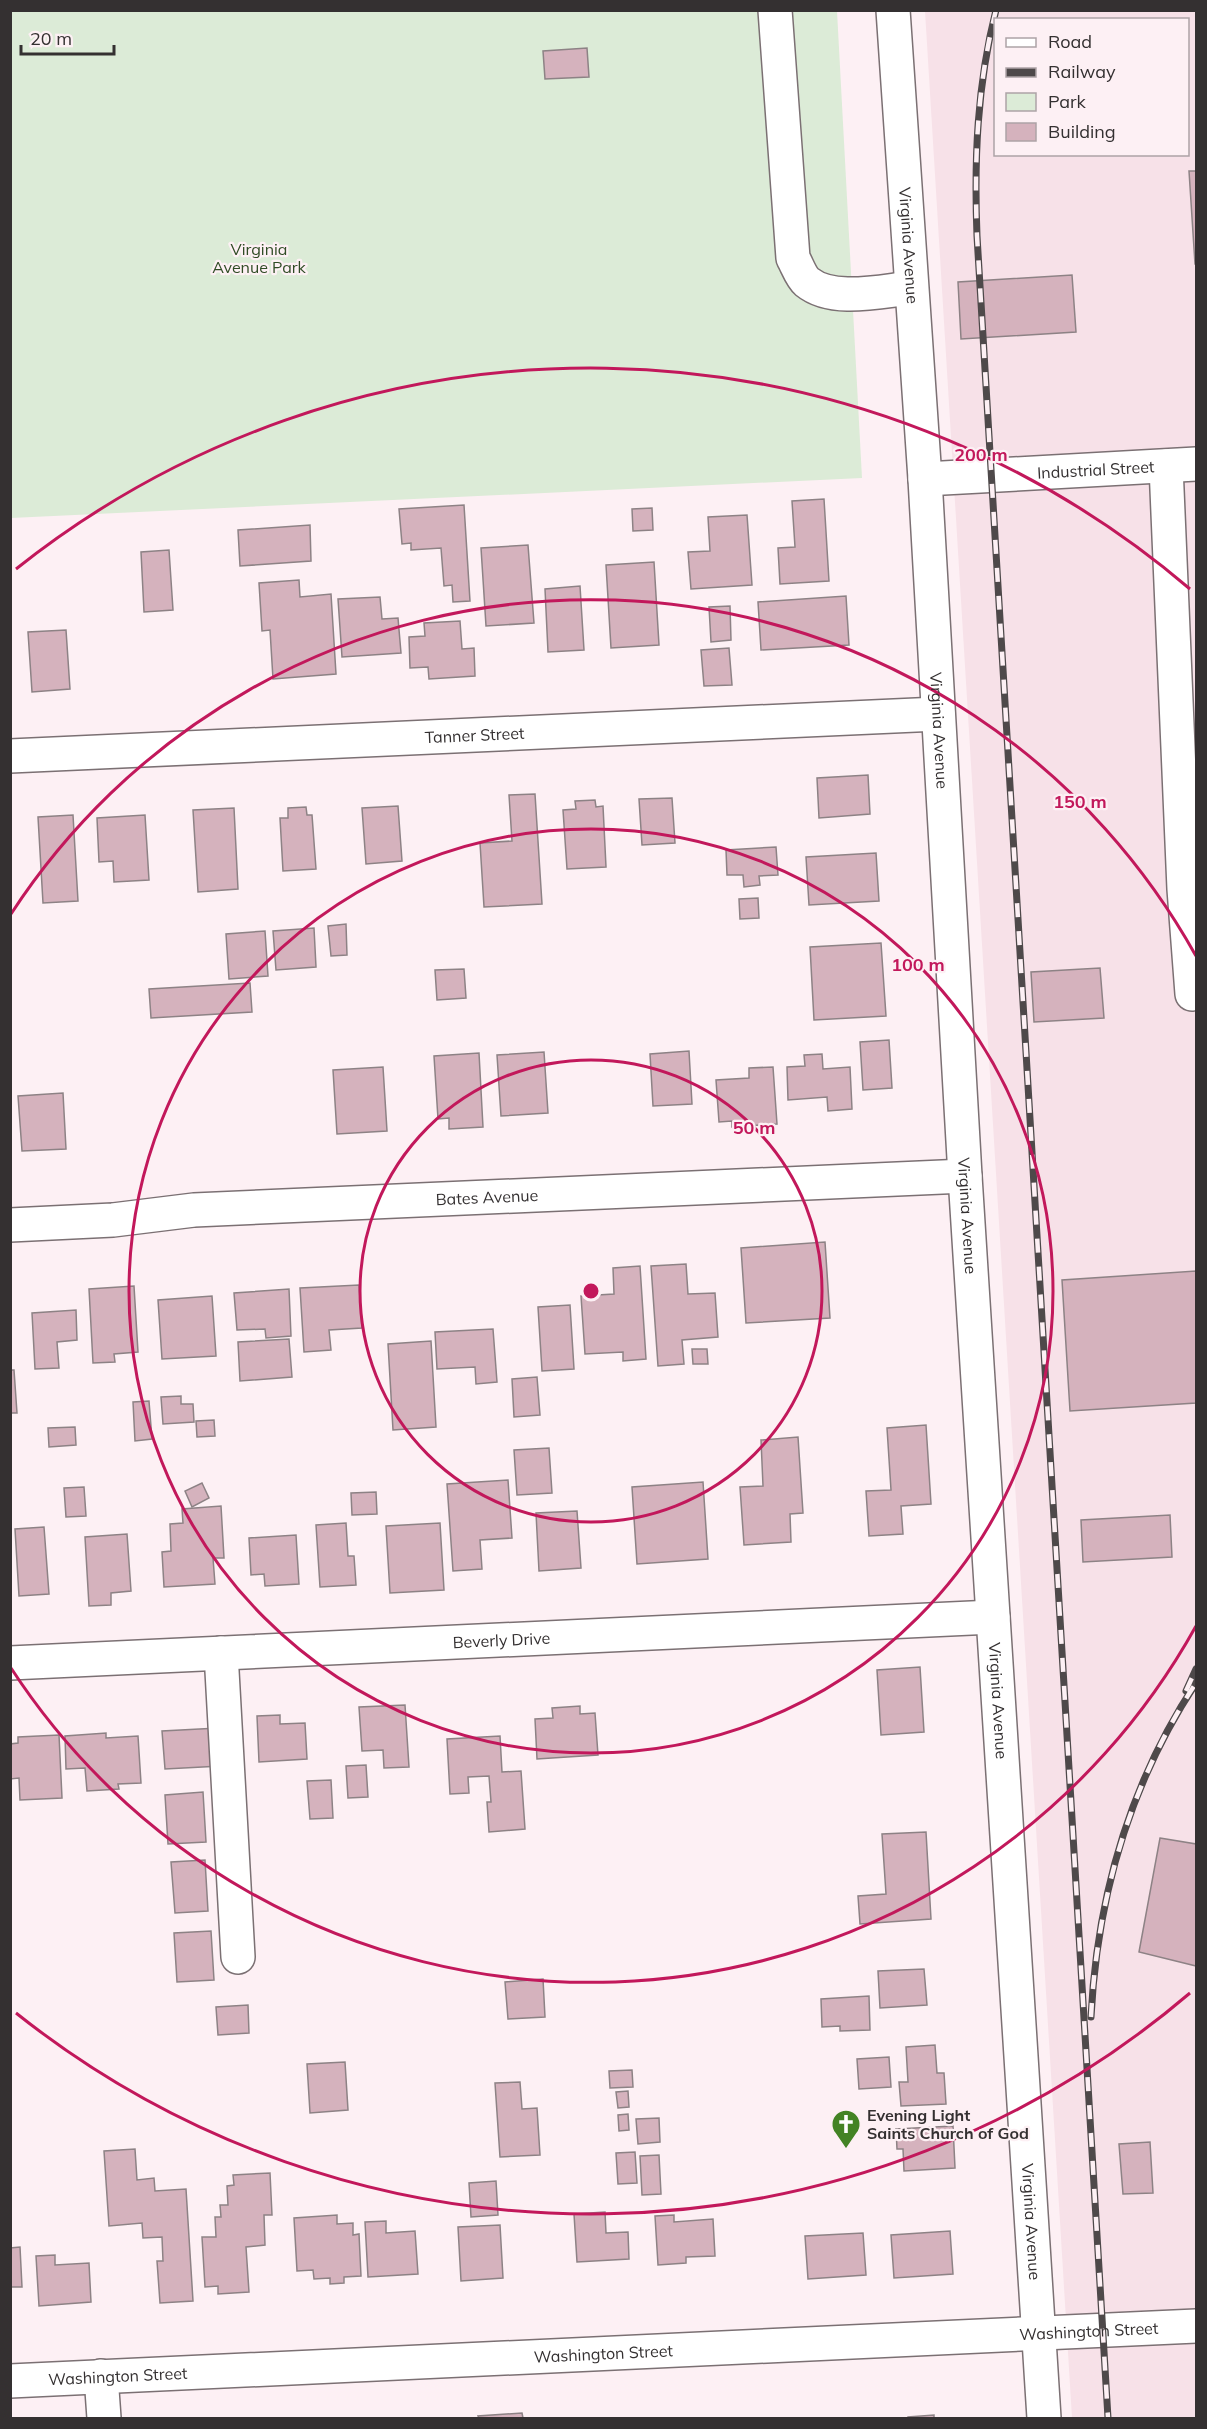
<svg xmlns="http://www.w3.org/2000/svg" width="1207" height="2429" viewBox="0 0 1207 2429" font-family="Mulish,sans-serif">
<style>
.built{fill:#f7e1e8;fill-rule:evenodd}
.green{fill:#dcebd7}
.building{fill:#d5b2bd;stroke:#8d8285;stroke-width:1.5}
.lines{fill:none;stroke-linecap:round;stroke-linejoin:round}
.minor-casing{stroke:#7b7073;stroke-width:36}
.minor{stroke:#fff;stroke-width:33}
.rail-casing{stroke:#4e494a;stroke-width:7}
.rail{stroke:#fdf0f4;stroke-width:4.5;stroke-dasharray:14;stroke-linecap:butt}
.ring{fill:none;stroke:#c2185b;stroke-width:3}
.labels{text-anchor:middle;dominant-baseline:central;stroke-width:4.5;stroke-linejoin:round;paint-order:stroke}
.street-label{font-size:16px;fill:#343031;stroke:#fdf0f4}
.park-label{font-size:16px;fill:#2f4b24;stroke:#fdf0f4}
.poi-label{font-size:16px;font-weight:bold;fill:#343031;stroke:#fdf0f4;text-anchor:start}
.centre{fill:#c2185b;stroke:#fdf0f4;stroke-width:3}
.ring-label{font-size:18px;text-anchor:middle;font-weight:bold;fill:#c2185b;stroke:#fdf0f4;stroke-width:4.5;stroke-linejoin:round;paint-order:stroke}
</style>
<rect width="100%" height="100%" fill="#fdf0f4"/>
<!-- built -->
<path class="built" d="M925 11H1196V2418H1072ZM996 20H1188V154H996Z"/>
<!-- green -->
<path class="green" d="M10 11H837L862 478 11 518Z"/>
<!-- building -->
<g class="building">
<path d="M587 48 589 77 545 79 543 51Z"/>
<path d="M1189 171H1196V264H1195Z"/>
<path d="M1072 275 1076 332 961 339 958 282Z"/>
<path d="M824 499 829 581 780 584 778 548 795 547 792 501Z"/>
<path d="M464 505 470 601 453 602 452 585 444 586 441 548 411 550V543L402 544 399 509Z"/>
<path d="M652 508 653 530 633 531 632 509Z"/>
<path d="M747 515 752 585 691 589 688 552 710 551 708 517Z"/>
<path d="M310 525 311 561 240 566 238 530Z"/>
<path d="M528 545 534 623 486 626 481 548Z"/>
<path d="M169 550 173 610 144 612 141 552Z"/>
<path d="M654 562 659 645 611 648 606 565Z"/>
<path d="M299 580 300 597 331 594 336 674 273 679 270 630 262 631 259 583Z"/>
<path d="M580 586 584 650 548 652 545 589Z"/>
<path d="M846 596 849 645 761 650 758 602Z"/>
<path d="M380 597 382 619 398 618 401 653 342 657 338 599Z"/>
<path d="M730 606 731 640 711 642 709 607Z"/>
<path d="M460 621 462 649 474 648 475 676 429 679 428 667 410 668 409 637 425 636 424 623Z"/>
<path d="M66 630 70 689 32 692 28 632Z"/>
<path d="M729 648 732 685 704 686 701 650Z"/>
<path d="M868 775 870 814 819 818 817 778Z"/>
<path d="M535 794 542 904 484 907 480 843 512 841 509 795Z"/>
<path d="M672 798 675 843 642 845 639 799Z"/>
<path d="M595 800 596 807 603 806 606 867 567 869 563 810 576 809 575 801Z"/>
<path d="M398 806 402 861 366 864 362 808Z"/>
<path d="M306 807 307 815H312L316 869 283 871 280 818H288V808Z"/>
<path d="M234 808 238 889 198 892 193 810Z"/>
<path d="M73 815 78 901 43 903 38 817Z"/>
<path d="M145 815 149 880 114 882 113 861 99 862 97 818Z"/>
<path d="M776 847 778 875 759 876 760 885 744 887 743 875H727L726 850Z"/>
<path d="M876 853 879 901 809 905 806 857Z"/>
<path d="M758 898 759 918 740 919 739 899Z"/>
<path d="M346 924 347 955 331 956 328 926Z"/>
<path d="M314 928 316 967 276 970 273 931Z"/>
<path d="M265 931 268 976 229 979 226 934Z"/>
<path d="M881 943 886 1016 814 1020 810 947Z"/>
<path d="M1100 968 1104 1018 1034 1022 1031 972Z"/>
<path d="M464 969 466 998 437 1000 435 970Z"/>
<path d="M250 983 252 1012 151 1018 149 989Z"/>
<path d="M889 1040 892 1088 863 1090 860 1042Z"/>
<path d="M689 1051 692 1104 653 1106 650 1054Z"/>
<path d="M544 1052 548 1113 501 1116 497 1055Z"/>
<path d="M479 1053 483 1127 449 1129V1118L438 1119 434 1056Z"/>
<path d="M822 1054 823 1069 850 1067 852 1109 828 1111 827 1097 788 1100 787 1067 805 1066 804 1055Z"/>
<path d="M383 1067 387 1131 337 1134 333 1070Z"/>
<path d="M773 1067 777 1124 732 1127V1121L719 1122 716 1080 749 1078V1068Z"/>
<path d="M63 1093 66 1149 22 1151 18 1096Z"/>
<path d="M825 1242 830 1318 746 1323 741 1248Z"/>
<path d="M686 1264 688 1294 715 1293 718 1337 682 1340 684 1364 658 1366 651 1266Z"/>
<path d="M640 1266 646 1359 623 1361V1352L585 1354 581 1296 614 1294 613 1268Z"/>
<path d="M1196 1271V1403L1070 1411 1062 1280Z"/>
<path d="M359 1285 362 1328 329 1330 331 1350 304 1352 300 1288Z"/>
<path d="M134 1286 138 1352 114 1354 115 1362 93 1363 89 1289Z"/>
<path d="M289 1289 291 1336 266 1338 265 1329 237 1330 234 1293Z"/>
<path d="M212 1296 216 1356 162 1359 158 1300Z"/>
<path d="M570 1305 574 1369 542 1371 538 1307Z"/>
<path d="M76 1310 77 1340 57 1342 59 1368 35 1369 32 1313Z"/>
<path d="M493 1329 497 1382 476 1384 475 1367 437 1369 435 1332Z"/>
<path d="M289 1339 292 1377 240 1381 238 1342Z"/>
<path d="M431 1341 436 1427 393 1430 388 1344Z"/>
<path d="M692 1349H707L708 1364H693Z"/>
<path d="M10 1370H14L17 1413H10Z"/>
<path d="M537 1377 540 1415 514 1417 512 1379Z"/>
<path d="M181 1396V1404H193L194 1422 163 1424 161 1397Z"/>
<path d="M149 1401 152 1439 135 1441 133 1402Z"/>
<path d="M214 1420 215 1436 197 1437 196 1421Z"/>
<path d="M926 1425 931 1504 901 1506 903 1534 869 1536 866 1491 891 1490 887 1428Z"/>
<path d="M75 1427 76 1445 49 1447 48 1428Z"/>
<path d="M798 1437 803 1513 790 1514 791 1542 744 1545 740 1487 763 1486 761 1440Z"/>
<path d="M549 1448 552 1493 517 1495 514 1450Z"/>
<path d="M508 1480 512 1538 480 1540 482 1569 453 1571 447 1484Z"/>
<path d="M703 1482 708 1559 637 1564 632 1487Z"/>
<path d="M202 1483 209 1498 192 1507 185 1491Z"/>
<path d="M84 1487 86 1516 66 1517 64 1488Z"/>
<path d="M376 1492 377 1514 352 1515 351 1493Z"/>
<path d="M221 1506 224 1558H213L215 1584 164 1587 162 1552 171 1551 170 1524 183 1523 182 1509Z"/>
<path d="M577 1511 581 1568 539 1571 536 1513Z"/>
<path d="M1170 1515 1172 1557 1083 1562 1081 1520Z"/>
<path d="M346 1523 348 1556H354L356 1585 320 1587 316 1525Z"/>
<path d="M440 1523 444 1590 390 1593 386 1526Z"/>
<path d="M44 1527 49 1594 19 1596 15 1529Z"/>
<path d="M127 1534 131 1591 111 1593V1605L89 1606 85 1537Z"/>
<path d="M296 1535 299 1584 265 1586 264 1574 251 1575 249 1538Z"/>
<path d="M920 1667 924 1732 881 1735 877 1670Z"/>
<path d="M405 1705 409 1767 384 1768 383 1750 362 1751 359 1707Z"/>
<path d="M580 1706V1714L595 1713 598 1755 537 1759 535 1719 553 1718 552 1708Z"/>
<path d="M280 1715V1724L305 1723 307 1759 259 1762 257 1716Z"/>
<path d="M218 1728 221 1766 165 1769 162 1731Z"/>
<path d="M106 1733V1738L138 1736 141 1783 118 1784 119 1789 87 1791 85 1768 66 1769 65 1736Z"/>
<path d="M59 1735 62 1798 20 1800 19 1778 10 1779V1744L18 1743V1737Z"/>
<path d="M500 1736 502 1772 521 1771 525 1829 489 1832 487 1802H491L489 1776 468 1777 469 1793 450 1794 447 1739Z"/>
<path d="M366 1765 368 1797 348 1798 346 1766Z"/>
<path d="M331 1780 333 1818 310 1819 307 1781Z"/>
<path d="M203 1792 206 1842 168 1844 165 1795Z"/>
<path d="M926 1832 931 1919 860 1924 858 1896 886 1894 882 1834Z"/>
<path d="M1160 1838 1196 1844V1966L1139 1952Z"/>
<path d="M205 1860 208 1911 175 1913 171 1862Z"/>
<path d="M211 1931 214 1980 177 1982 174 1933Z"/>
<path d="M924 1969 927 2005 880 2008 878 1971Z"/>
<path d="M543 1979 545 2017 508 2019 505 1982Z"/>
<path d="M869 1996 870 2030 840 2031V2026L822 2027 821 1999Z"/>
<path d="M248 2005 249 2033 218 2035 216 2007Z"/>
<path d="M935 2045 937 2073H944L946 2104 901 2106 899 2082H908L906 2047Z"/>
<path d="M889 2057 891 2087 859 2089 857 2059Z"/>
<path d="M345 2062 348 2110 310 2113 307 2064Z"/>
<path d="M632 2070 633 2087 610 2088 609 2071Z"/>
<path d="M520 2082 522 2109 537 2108 540 2155 500 2157 495 2083Z"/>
<path d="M628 2091 629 2107 618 2108 616 2092Z"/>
<path d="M628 2114 629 2130 619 2131 618 2115Z"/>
<path d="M659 2118 660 2142 638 2144 636 2119Z"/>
<path d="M953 2126 955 2168 904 2171 903 2149H897L896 2129Z"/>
<path d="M1150 2142 1153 2193 1123 2194 1119 2144Z"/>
<path d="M135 2149 137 2180 154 2178 155 2191 186 2189 193 2301 160 2303 157 2261H163L162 2237 143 2238 142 2223 109 2226 104 2151Z"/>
<path d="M635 2152 637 2183 618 2184 616 2153Z"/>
<path d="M659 2155 661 2194 642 2195 640 2156Z"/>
<path d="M270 2173 272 2215H264L265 2245 246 2247 249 2292 218 2294V2286L205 2287 202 2237H216L215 2217H221L220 2205H228L227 2186 234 2185 233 2175Z"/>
<path d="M496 2181 498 2215 471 2217 469 2183Z"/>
<path d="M605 2212 606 2233 628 2232 629 2259 577 2262 574 2214Z"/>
<path d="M337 2215V2224L353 2223V2235L359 2234 361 2276 344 2277V2283L330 2284V2278L314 2279 313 2270 297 2271 294 2218Z"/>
<path d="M674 2215V2222L713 2219 715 2256 686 2257V2263L658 2265 655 2216Z"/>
<path d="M386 2221V2233L415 2231 418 2274 368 2277 365 2222Z"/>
<path d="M500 2225 503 2278 461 2281 458 2227Z"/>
<path d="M950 2231 953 2274 894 2278 891 2235Z"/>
<path d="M863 2233 866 2275 808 2279 805 2236Z"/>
<path d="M20 2247 22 2287H10V2248Z"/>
<path d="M55 2255V2265L89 2263 91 2302 39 2306 36 2256Z"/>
<path d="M522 2413 523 2418H479L478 2416Z"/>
<path d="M934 2415V2418H908V2417Z"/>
</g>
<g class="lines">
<!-- minor casing -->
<g class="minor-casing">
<g id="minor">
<path d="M775 10 793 258C797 265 801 277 807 282 833 303 881 291 911 288"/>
<path id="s1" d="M893 10 925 479 965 1176 1044 2418"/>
<path d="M1166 466 1184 889 1192 994"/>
<path id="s2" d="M925 479 1196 464"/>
<path id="s3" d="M10 756 938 714"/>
<path id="s4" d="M10 1225 113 1220 194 1210 965 1176"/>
<path d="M221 1653 238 1957"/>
<path id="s5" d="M10 1663 993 1617"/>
<path d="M101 2376 104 2418"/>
<path id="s6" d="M10 2381 1196 2326"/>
</g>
</g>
<!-- minor -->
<use href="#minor" class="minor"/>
<!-- rail casing -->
<g class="rail-casing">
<g id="rail">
<path d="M996 10C977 85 974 160 977 236L1108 2418"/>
<path d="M1186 1691 1196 1669"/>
<path d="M1091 2017C1097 1898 1130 1783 1196 1683"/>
</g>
</g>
<!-- rail -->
<use href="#rail" class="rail"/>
</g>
<!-- distance rings -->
<g class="ring">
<circle cx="591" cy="1291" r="231"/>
<circle cx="591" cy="1291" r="462"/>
<path d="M1196 1626A692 692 0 0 1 11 1668M11 914A692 692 0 0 1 1196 956"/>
<path d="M1190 1993A923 923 0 0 1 16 2013M16 569A923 923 0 0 1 1190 589"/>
</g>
<!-- icons -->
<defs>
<g id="church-pin" transform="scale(1.5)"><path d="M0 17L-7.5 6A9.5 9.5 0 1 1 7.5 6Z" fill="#438324" stroke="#fdf0f4"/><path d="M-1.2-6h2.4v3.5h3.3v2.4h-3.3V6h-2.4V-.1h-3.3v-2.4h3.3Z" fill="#fff"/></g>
</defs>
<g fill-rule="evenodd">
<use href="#church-pin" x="846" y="2124"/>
</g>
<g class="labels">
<!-- street labels -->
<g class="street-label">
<text stroke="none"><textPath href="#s1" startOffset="236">Virginia Avenue</textPath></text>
<text stroke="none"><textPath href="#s2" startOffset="171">Industrial Street</textPath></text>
<text stroke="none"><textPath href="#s1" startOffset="722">Virginia Avenue</textPath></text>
<text stroke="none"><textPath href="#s3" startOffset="465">Tanner Street</textPath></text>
<text stroke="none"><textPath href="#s4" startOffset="478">Bates Avenue</textPath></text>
<text stroke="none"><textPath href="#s1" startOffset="1208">Virginia Avenue</textPath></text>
<text stroke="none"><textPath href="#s5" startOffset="492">Beverly Drive</textPath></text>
<text stroke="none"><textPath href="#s1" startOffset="1694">Virginia Avenue</textPath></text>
<text stroke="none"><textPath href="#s1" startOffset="2216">Virginia Avenue</textPath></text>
<text stroke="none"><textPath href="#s6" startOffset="1080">Washington Street</textPath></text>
<text stroke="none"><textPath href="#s6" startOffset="594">Washington Street</textPath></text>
<text stroke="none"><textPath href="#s6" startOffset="108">Washington Street</textPath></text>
</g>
<!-- park labels -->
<g class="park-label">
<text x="259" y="249">Virginia<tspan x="259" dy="18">Avenue Park</tspan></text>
</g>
<!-- poi labels -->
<g class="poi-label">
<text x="867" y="2115">Evening Light<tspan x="867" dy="18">Saints Church of God</tspan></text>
</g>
</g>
<circle cx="591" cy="1291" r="9" class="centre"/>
<g class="ring-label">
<text x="981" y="461">200 m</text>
<text x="1080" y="808">150 m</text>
<text x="918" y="971">100 m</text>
<text x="754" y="1134">50 m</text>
</g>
<!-- border -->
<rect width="1207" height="2429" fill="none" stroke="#343031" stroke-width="24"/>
<!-- legend -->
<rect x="994" y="18" width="195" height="138" fill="#fdf0f4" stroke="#ada3a6" stroke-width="1.5"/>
<rect x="1006" y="38" width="30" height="9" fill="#ffffff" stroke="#ada3a6" stroke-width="1.5"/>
<text x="1048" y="48" font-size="18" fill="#343031">Road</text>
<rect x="1006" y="68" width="30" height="9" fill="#4e494a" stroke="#ada3a6" stroke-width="1.5"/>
<text x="1048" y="78" font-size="18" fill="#343031">Railway</text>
<rect x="1006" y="93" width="30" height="18" fill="#dcebd7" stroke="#ada3a6" stroke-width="1.5"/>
<text x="1048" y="108" font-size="18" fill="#343031">Park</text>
<rect x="1006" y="123" width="30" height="18" fill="#d5b2bd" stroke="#ada3a6" stroke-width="1.5"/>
<text x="1048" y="138" font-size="18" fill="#343031">Building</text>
<!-- scale -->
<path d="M21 45v9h93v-9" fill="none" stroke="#343031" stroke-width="3"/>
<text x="30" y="45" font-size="18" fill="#343031" stroke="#fdf0f4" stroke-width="4.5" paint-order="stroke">20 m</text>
</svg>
